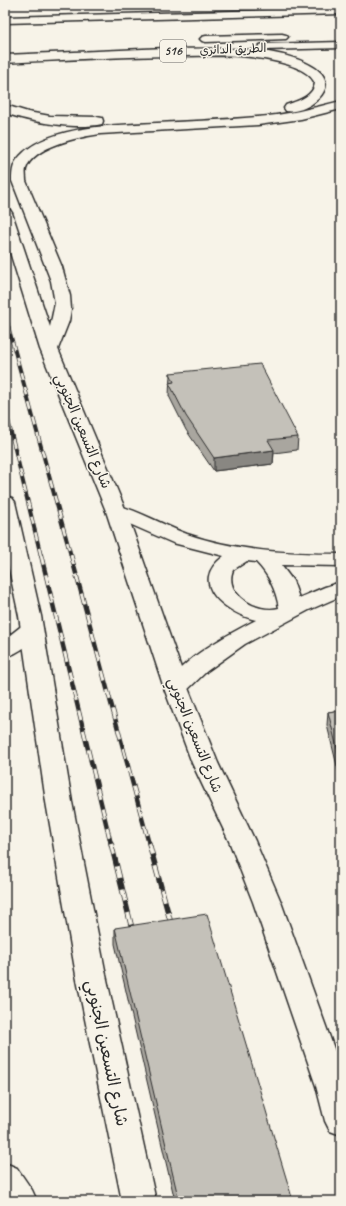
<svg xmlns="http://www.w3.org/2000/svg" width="346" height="1206" viewBox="0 0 346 1206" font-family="Caveat,'Playpen Sans Arabic',sans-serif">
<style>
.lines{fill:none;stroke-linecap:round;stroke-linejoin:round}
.minor-casing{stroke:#2b2b2b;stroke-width:3}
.major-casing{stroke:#2b2b2b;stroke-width:3}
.highway-casing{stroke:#2b2b2b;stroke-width:3}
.minor{fill:#f7f3e8;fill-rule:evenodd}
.major{fill:#f7f3e8;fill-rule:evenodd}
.highway{fill:#f7f3e8;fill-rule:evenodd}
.rail-far3-casing{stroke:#2b2b2b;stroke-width:3}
.rail-far2-casing{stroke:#2b2b2b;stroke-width:4}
.rail-far1-casing{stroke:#2b2b2b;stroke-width:4.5}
.rail-casing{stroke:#2b2b2b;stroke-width:5.5}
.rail-far3{stroke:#f7f3e8;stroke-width:2;stroke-dasharray:6;stroke-linecap:butt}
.rail-far2{stroke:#f7f3e8;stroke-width:2.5;stroke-dasharray:8;stroke-linecap:butt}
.rail-far1{stroke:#f7f3e8;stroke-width:3;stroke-dasharray:10;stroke-linecap:butt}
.rail{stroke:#f7f3e8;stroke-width:4;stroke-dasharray:12;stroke-linecap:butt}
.wall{fill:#a9a69f;stroke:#2b2b2b}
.shaded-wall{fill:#898782;stroke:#2b2b2b}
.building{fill:#c4c1b9;stroke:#2b2b2b}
.labels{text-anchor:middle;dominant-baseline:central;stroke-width:3;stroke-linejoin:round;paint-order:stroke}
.far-street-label{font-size:12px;fill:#2b2b2b;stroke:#f7f3e8}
.shield{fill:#f7f3e8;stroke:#686764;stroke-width:1}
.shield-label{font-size:13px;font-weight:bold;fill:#2b2b2b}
.street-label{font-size:14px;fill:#2b2b2b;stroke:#f7f3e8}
.near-street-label{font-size:17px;fill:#2b2b2b;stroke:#f7f3e8}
</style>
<rect width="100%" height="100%" fill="#f7f3e8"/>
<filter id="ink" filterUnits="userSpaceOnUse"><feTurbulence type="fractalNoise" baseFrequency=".025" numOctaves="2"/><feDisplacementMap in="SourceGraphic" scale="8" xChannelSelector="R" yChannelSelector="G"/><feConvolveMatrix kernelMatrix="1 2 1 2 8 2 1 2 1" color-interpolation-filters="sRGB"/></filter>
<g filter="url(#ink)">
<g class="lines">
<!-- minor casing -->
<g class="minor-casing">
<path id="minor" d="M116 505C140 511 163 525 187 534 236 551 289 554 341 554V566L281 565 293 581 299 598 325 587 341 582V596L309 610 245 644 207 671 184 693 176 696 168 693 164 688C183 658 225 636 256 620 227 613 186 584 224 556L173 543 109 515 106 511 109 507ZM247 561 256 562C269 575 276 590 279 608 258 614 223 595 233 570Z"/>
</g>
<!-- major casing -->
<g class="major-casing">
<g id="major">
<path d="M32 622 40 624 43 629C35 641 18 654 5 657V639L24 624Z"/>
<path d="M5 1163 17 1168 32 1190 37 1201H5Z"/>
</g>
</g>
<!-- highway casing -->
<g class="highway-casing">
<g id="highway">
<path d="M341 8V14L5 23V17Z"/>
<path d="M282 34 286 35 288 37 286 39 206 42 202 41 200 39 202 37 206 36Z"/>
<path d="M341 42V48L264 50 260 49 258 47 260 45 264 44Z"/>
<path d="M166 48 171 49C213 49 278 44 315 68 345 88 304 115 286 111L284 108 286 105C297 101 313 97 315 83 307 67 280 62 264 59 237 54 209 56 182 56 123 56 64 60 5 63V55Z"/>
<path d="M341 101V109L301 119 258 125 100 134C80 137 33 146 26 169 25 172 26 177 26 181L62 267 70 296 71 309 69 321 58 349 126 511 188 688 218 763 255 841 281 902 341 1068V1135L330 1131 325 1121 316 1086 253 902 229 841 192 763 164 688 106 511 40 349 5 236V209L10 210 12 213 50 327 55 303 51 281 12 181C12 171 13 163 20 156 48 125 118 125 157 123 190 121 224 120 257 117 286 115 313 108 341 101Z"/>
<path d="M5 105 28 112 50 116 97 117 102 118 103 121 102 124C76 130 30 122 5 113Z"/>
<path d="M5 496 12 498 15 502 41 616 72 802 106 975 156 1201H122L76 975 46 802 19 616 5 550Z"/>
</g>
</g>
<!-- minor -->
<use href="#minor" class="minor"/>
<!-- major -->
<use href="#major" class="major"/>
<!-- highway -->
<use href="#highway" class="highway"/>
<!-- rail-far3 casing -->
<g class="rail-far3-casing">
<path id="rail-far3" d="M5 313 9 327"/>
</g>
<!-- rail-far2 casing -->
<g class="rail-far2-casing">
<g id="rail-far2">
<path d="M8 326 71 556"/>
<path d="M5 408 41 556"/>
</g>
</g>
<!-- rail-far1 casing -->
<g class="rail-far1-casing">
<g id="rail-far1">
<path d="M41 555 111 844"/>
<path d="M71 555 149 844"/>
</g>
</g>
<!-- rail casing -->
<g class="rail-casing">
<g id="rail">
<path d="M111 843 134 937"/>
<path d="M149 843 173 931"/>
</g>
</g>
<!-- rail-far3 -->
<use href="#rail-far3" class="rail-far3"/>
<!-- rail-far2 -->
<use href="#rail-far2" class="rail-far2"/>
<!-- rail-far1 -->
<use href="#rail-far1" class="rail-far1"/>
<!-- rail -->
<use href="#rail" class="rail"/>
</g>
<!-- wall -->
<g class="wall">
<path d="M170 373 298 437 297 450 274 453 273 464 214 471 186 430 169 396Z"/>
<path d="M341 710V780L339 774 327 725 328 712Z"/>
<path d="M115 928 293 1201H175L115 944Z"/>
</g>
<!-- shaded-wall -->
<path class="shaded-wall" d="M274 450 273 464 214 471V458Z"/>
<!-- building -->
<g class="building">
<path d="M260 364 298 437 268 440 274 450 214 458 186 416 169 383 174 382 170 373Z"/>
<path d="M341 710V764L328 712Z"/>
<path d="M207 914 293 1201H179L115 928Z"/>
</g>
</g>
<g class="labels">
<!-- far-street labels -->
<g class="far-street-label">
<text transform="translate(233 49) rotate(-2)">الطريق الدائري</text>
</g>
<!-- shield labels -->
<rect class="shield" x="160" y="40" width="26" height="22" rx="3"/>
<g class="shield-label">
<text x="173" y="51">516</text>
</g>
<!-- street labels -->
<g class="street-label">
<text transform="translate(83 431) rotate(67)">شارع التسعين الجنوبي</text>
<text transform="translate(195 735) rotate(68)">شارع التسعين الجنوبي</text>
</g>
<!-- near-street labels -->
<g class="near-street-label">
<text transform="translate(107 1053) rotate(78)">شارع التسعين الجنوبي</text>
</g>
</g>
<!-- margin -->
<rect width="346" height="1206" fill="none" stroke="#f7f3e8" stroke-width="20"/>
<rect x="10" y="10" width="326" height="1186" fill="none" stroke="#2b2b2b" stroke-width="1.5" filter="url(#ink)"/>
</svg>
